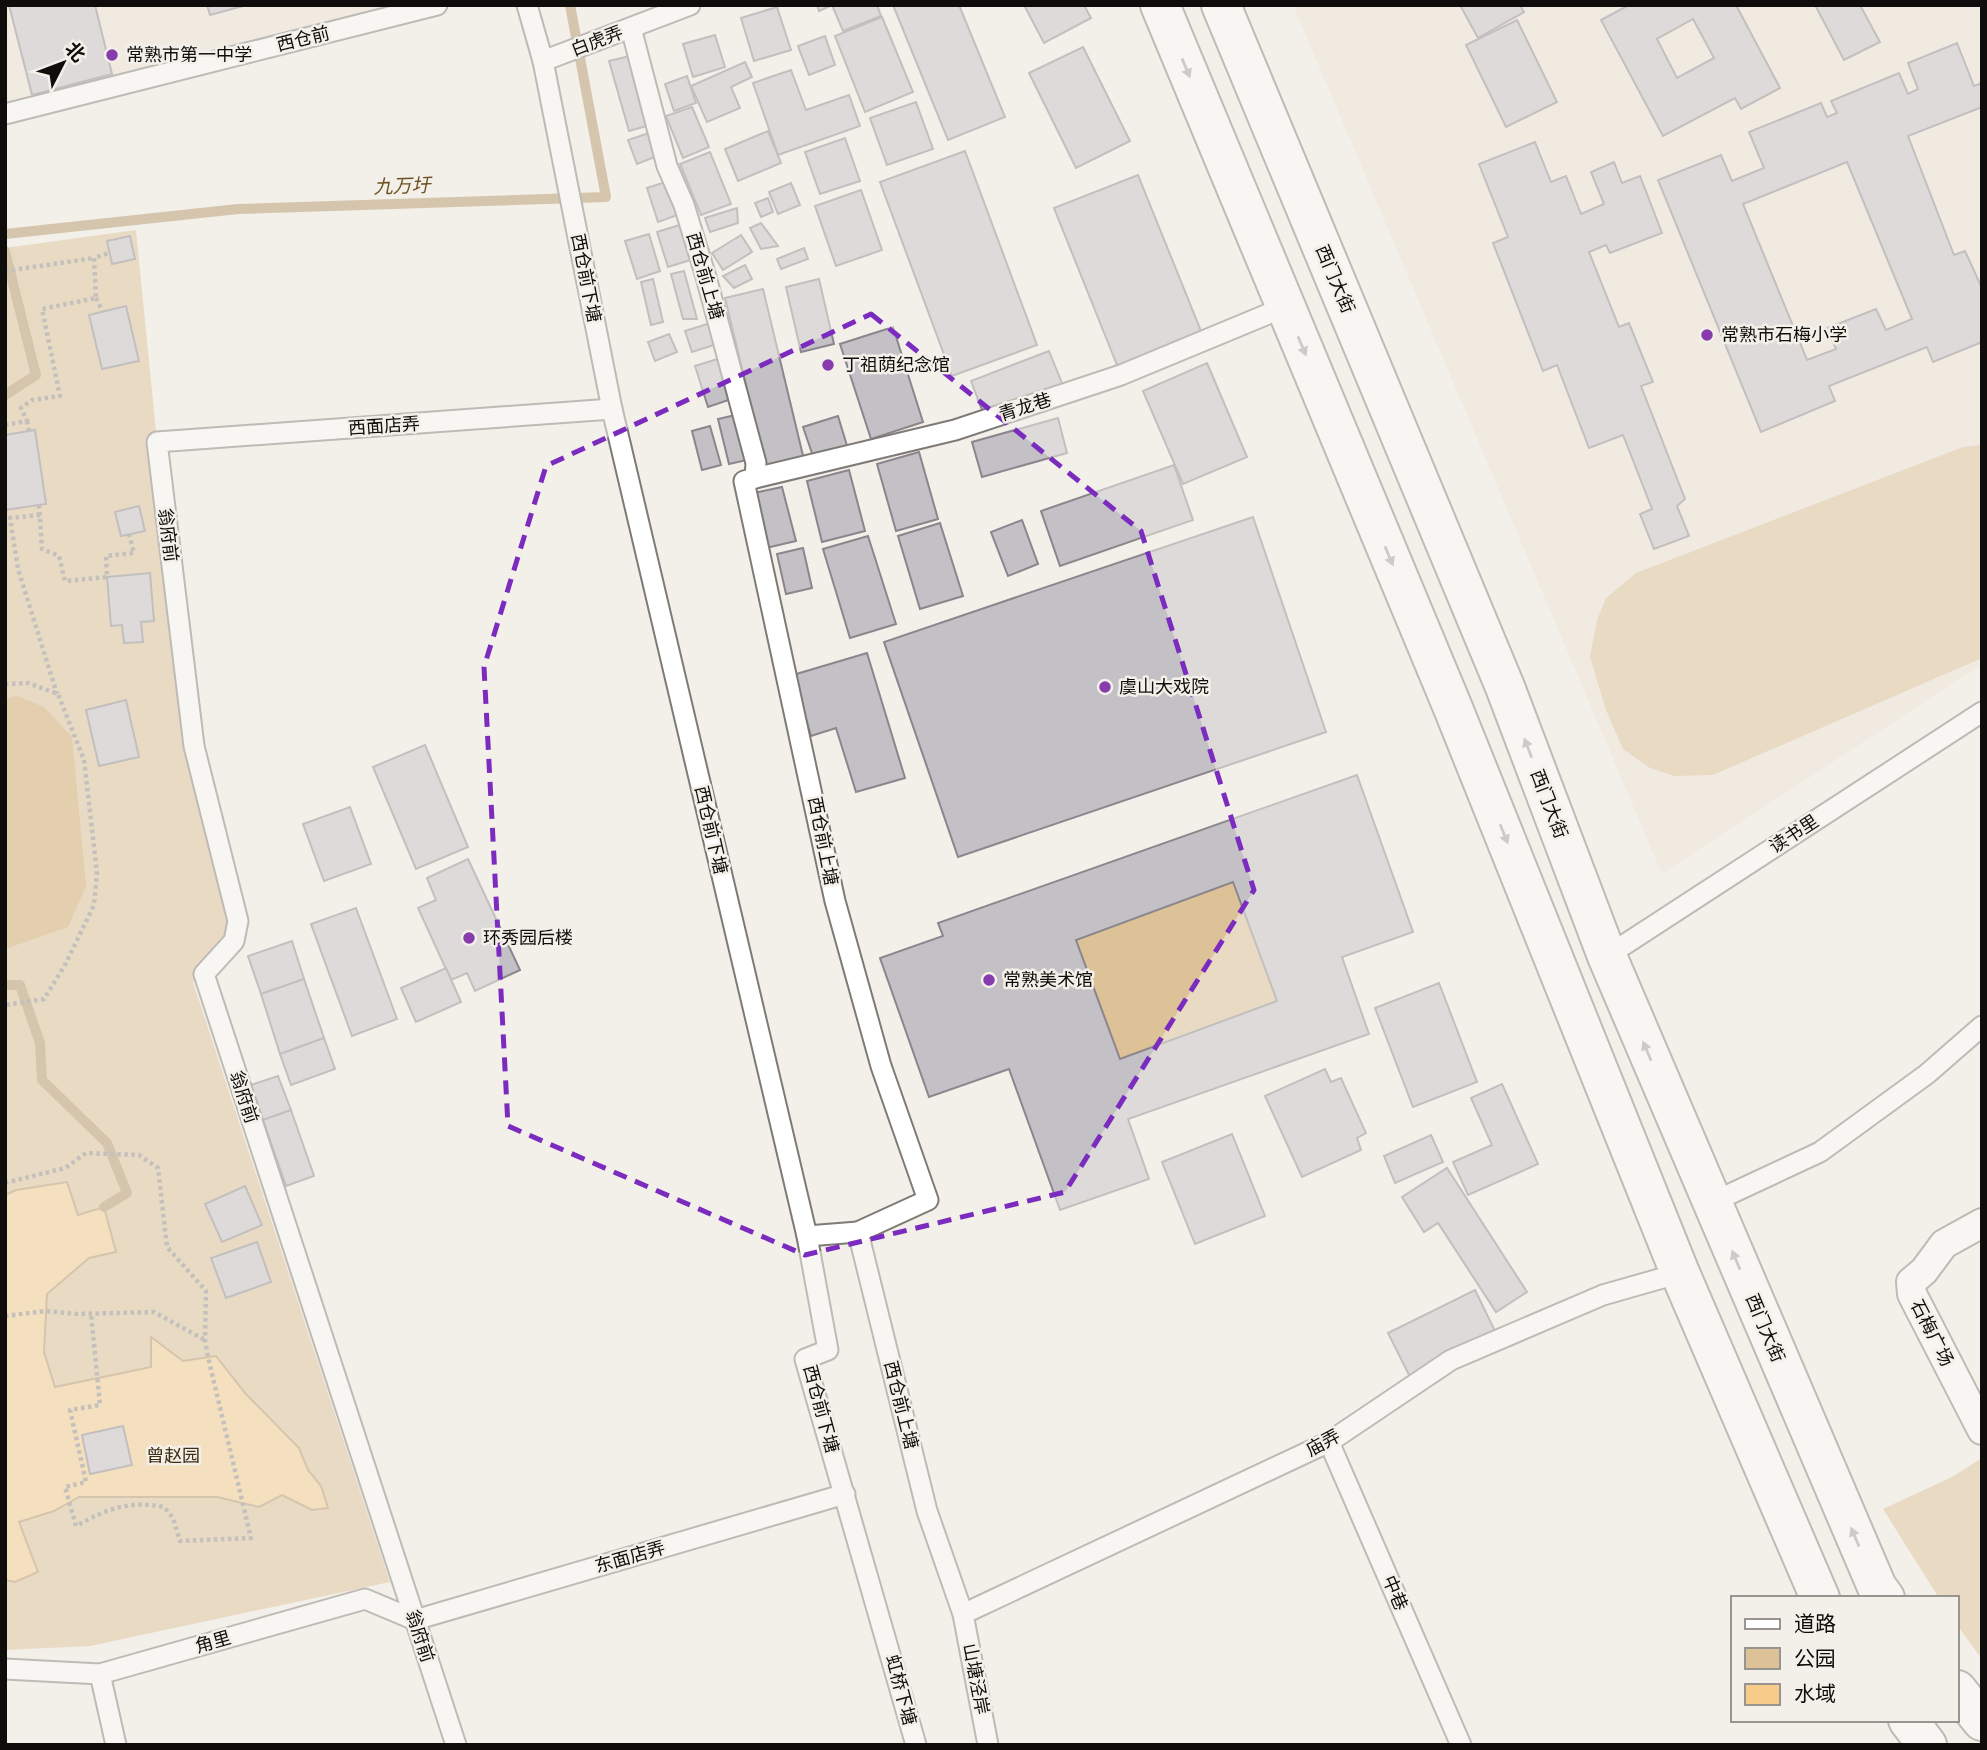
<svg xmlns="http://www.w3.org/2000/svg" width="1987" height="1750" viewBox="0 0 1987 1750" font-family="Helvetica,'Noto Sans SC',sans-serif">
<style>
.built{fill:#ede5d8}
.green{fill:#ddc298}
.forest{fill:#d0a766}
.water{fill:#f7cc8b;stroke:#b19365;stroke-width:2}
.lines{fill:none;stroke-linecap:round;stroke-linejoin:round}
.stream{stroke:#b19365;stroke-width:10}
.building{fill:#c3c0c6;stroke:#8a868c;stroke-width:2;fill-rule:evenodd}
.service-casing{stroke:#7e7a75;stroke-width:23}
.pedestrian-casing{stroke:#7e7a75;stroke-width:32}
.secondary-casing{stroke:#7e7a75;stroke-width:42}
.path{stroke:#8c8985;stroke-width:4.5;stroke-dasharray:3.5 3.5;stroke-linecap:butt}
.service{stroke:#fff;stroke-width:19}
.pedestrian{stroke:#fff;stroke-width:28}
.secondary{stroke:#fff;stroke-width:38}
.oneway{fill:#9f9e9d}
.marked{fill:none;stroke:#7b2cbf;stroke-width:5;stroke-dasharray:14 9;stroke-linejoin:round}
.poi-dot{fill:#873bac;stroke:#f3efe9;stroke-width:2.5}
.labels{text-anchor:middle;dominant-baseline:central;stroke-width:5;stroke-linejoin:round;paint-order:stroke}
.street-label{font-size:18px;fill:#0f0d0b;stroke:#f3efe9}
.poi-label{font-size:18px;fill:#0f0d0b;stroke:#f3efe9;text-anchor:start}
.park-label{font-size:18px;fill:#402e11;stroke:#f3efe9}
.water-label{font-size:19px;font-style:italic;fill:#6d501f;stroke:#f3efe9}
</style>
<rect width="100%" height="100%" fill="#f3efe9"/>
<!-- built -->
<g class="built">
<path d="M5 5H430L5 104Z"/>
<path d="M1293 5H1982V664L1662 874Z"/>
</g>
<!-- green -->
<g class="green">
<path d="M136 230 157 442 194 746 234 941 193 982 390 1582 90 1646 5 1650V248Z"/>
<path d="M1982 445V658L1713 775 1674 776 1650 768 1623 749 1606 710 1590 657 1597 620 1606 598 1636 573 1963 447Z"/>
<path d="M1233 882 1277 1001 1120 1059 1076 940Z"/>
<path d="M1982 1458V1659L1957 1625V1598H1939L1883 1509 1952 1477Z"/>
</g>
<!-- forest -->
<path class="forest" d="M17 696 44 707 72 737 86 886 68 927 5 949V699Z"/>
<!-- water -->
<path class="water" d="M67 1182 78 1215 104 1207 116 1252 89 1258 47 1294 44 1352 55 1387 151 1367V1337L183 1361 216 1356 245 1393 299 1448 308 1470 321 1486 328 1508 312 1510 282 1495 259 1507 217 1497H79L54 1511 19 1522 38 1572 15 1582 5 1580V1195L16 1190Z"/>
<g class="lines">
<!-- stream -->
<g class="stream">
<path d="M5 234 238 209 606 197 570 5"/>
<path d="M5 251 36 375 5 395"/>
<path d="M5 985H20L40 1043 42 1080 107 1143 127 1193 104 1207"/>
</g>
</g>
<!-- building -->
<g class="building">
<path d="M9 5H95L112 74 32 95Z"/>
<path d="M207 5H247L210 15Z"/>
<path d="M817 5H877L881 16 843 31 832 5 819 11Z"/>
<path d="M893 5H959L1005 117 948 140Z"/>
<path d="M1024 5H1084L1091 18 1044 43Z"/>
<path d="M1460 5H1520L1524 12 1478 38Z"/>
<path d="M1629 5H1736L1780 88 1741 109 1735 98 1663 136 1601 20ZM1693 19 1714 58 1677 78 1657 39Z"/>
<path d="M1815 5H1860L1880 42 1844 60Z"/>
<path d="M777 7 791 50 754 61 741 18Z"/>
<path d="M882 17 913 92 865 112 835 36Z"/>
<path d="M1517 20 1557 102 1506 127 1466 45Z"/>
<path d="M715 35 725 67 693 77 683 44Z"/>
<path d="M825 36 835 65 809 75 798 46Z"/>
<path d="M1957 43 1974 86 1982 83V107L1908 136 1954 255 1965 251 1982 288V342L1933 362 1927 347 1829 386 1835 401 1761 432 1658 180 1721 155 1732 181 1764 168 1749 132 1821 103 1827 117 1837 113 1831 101 1899 73 1908 94 1918 89 1908 63ZM1847 162 1912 319 1886 330 1876 309 1827 328 1836 349 1807 360 1743 204Z"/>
<path d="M1083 47 1130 141 1076 168 1029 73Z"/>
<path d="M630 56 650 125 629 131 609 61Z"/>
<path d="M745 62 752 77 731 87 740 108 707 122 691 86Z"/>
<path d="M791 70 806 110 849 95 860 126 778 155 753 83Z"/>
<path d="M687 76 696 103 674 111 665 84Z"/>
<path d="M916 102 933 149 887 165 870 118Z"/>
<path d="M692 107 709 147 683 158 666 116Z"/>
<path d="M768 131 781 163 738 181 725 149Z"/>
<path d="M652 132 660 155 637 164 628 140Z"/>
<path d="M845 138 860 181 820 194 805 152Z"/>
<path d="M1535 142 1551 182 1566 176 1581 214 1604 204 1591 172 1614 162 1622 183 1640 176 1662 233 1610 253 1606 245 1589 252 1619 327 1629 323 1653 382 1641 386 1685 499 1677 506 1689 536 1654 549 1640 514 1652 509 1623 435 1589 448 1557 365 1543 371 1493 243 1508 237 1479 164Z"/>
<path d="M965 151 1037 345 952 376 880 182Z"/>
<path d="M710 152 731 204 701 215 680 164Z"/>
<path d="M1138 175 1205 341 1121 375 1054 208Z"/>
<path d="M675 179 686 212 658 222 647 188Z"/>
<path d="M791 183 800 205 778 214 769 192Z"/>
<path d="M861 190 882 250 836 266 815 206Z"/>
<path d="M768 198 773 212 761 217 755 203Z"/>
<path d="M737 208 738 223 710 232 705 218Z"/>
<path d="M689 222 700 257 668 267 657 232Z"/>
<path d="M761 223 778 246 761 249 750 228Z"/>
<path d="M649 234 660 271 637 279 625 241Z"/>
<path d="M741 235 752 252 723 270 712 253Z"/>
<path d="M130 236 135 259 112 264 107 241Z"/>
<path d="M804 248 808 259 781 269 777 259Z"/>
<path d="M745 265 752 279 734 288 723 276Z"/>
<path d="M684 271 697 319H683L671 274Z"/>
<path d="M653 279 663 322 651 325 641 282Z"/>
<path d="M819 279 834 344 801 352 786 287Z"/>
<path d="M763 289 805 464 767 473 725 298Z"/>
<path d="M126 306 139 361 102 369 89 315Z"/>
<path d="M717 321 723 342 692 352 685 331Z"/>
<path d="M893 327 923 422 871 439 840 344Z"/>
<path d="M669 334 677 352 655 361 648 342Z"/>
<path d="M1049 351 1068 398 989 428 971 381Z"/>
<path d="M727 356 740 396 708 407 695 366Z"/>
<path d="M1207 363 1247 457 1183 484 1143 391Z"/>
<path d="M740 414 751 459 729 464 718 419Z"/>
<path d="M838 416 848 449 814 459 803 427Z"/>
<path d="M1058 418 1067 453 982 477 972 442Z"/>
<path d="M710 426 721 465 702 470 692 431Z"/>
<path d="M35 430 46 504 5 510V435Z"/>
<path d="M919 452 938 519 896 531 877 464Z"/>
<path d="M1174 465 1193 520 1060 566 1041 511Z"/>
<path d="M849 470 865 531 822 542 807 481Z"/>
<path d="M782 487 796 541 766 548 754 493Z"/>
<path d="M139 506 145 531 121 536 115 512Z"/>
<path d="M1253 517 1326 732 958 857 884 642Z"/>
<path d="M1022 520 1038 564 1008 576 991 532Z"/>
<path d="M940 523 963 596 920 609 898 536Z"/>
<path d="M868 536 896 624 850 638 823 549Z"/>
<path d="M803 548 812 588 786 594 777 554Z"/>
<path d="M150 573 154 621 141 622 143 642 124 643 122 625 111 626 107 577Z"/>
<path d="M867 653 905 778 856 792 836 728 811 736 793 675Z"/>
<path d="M126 700 139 757 99 766 86 710Z"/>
<path d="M425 745 468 847 416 869 373 767Z"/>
<path d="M1357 775 1413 932 1342 957 1369 1034 1128 1119 1149 1179 1060 1210 1009 1069 929 1097 880 958 943 936 938 923ZM1233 882 1277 1001 1120 1059 1076 940Z"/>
<path d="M350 807 371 864 324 881 303 824Z"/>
<path d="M468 859 520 970 475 991 467 973 451 980 418 908 436 900 427 878Z"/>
<path d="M356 908 397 1019 352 1036 311 924Z"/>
<path d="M292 941 304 979 261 994 248 956Z"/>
<path d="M446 968 461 1002 416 1022 401 988Z"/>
<path d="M304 979 324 1038 280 1054 261 994Z"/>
<path d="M1439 983 1477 1082 1413 1107 1375 1008Z"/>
<path d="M324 1038 335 1069 291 1085 280 1054Z"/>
<path d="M1325 1069 1331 1082 1341 1078 1366 1133 1357 1138 1361 1150 1302 1177 1265 1096Z"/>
<path d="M278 1076 291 1110 263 1120 251 1085Z"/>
<path d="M1502 1084 1538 1164 1468 1195 1453 1162 1492 1145 1471 1098Z"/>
<path d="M291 1110 314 1176 286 1186 263 1120Z"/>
<path d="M1232 1134 1265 1216 1195 1244 1162 1162Z"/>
<path d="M1431 1135 1443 1162 1395 1183 1384 1156Z"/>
<path d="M1447 1168 1527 1292 1496 1312 1438 1223 1424 1232 1402 1197Z"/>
<path d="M245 1186 262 1225 222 1242 205 1204Z"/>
<path d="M257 1242 271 1282 226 1298 211 1258Z"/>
<path d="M1475 1290 1496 1333 1410 1377 1388 1333Z"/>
<path d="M123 1426 132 1465 90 1474 82 1435Z"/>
</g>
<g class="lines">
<!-- service casing -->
<g class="service-casing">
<g id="service">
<path d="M527 5 543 61 612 409 807 1236 828 1350 805 1359 916 1745"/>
<path d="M631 28 667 166 684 205 706 277 756 463 755 478 744 481 835 901 881 1066 928 1200 858 1232 927 1511 963 1614 988 1745"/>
<path d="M543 61 690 5"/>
<path d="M5 114 437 5"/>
<path d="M755 478 955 430 1121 375 1285 307"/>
<path d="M1607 956 1982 712"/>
<path d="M1713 1202 1820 1152 1927 1074 1982 1026"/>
<path d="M807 1236 858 1232"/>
<path d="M1329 1442 1461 1745"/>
<path d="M963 1614 1329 1442 1451 1360 1603 1295 1680 1273"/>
<path d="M5 1669 100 1674 365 1599 415 1620 845 1494"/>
<path d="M100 1674 116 1745"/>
<path d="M456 1745 204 974 234 941 238 921 194 746 157 442 612 409"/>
</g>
</g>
<!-- pedestrian casing -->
<g class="pedestrian-casing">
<path id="pedestrian" d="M1982 1223 1944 1244 1924 1271 1911 1282 1912 1294 1982 1430"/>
</g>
<!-- secondary casing -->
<g class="secondary-casing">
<g id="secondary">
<path d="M1160 5 1453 708 1680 1273 1820 1598"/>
<path d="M1221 5 1505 687 1607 956 1877 1587 1885 1598"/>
<path d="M1957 1690 1982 1721"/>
<path d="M1908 1720 1927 1745"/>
</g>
</g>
<!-- path -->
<g class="path">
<path d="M5 271 94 258"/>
<path d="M96 298 103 312"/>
<path d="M27 421 29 431"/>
<path d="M5 425 27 421 21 408 32 400 60 396 42 309 96 298 94 258 109 253"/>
<path d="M39 505 42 549 59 556 65 581 107 577 106 556 134 553 129 534"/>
<path d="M40 515 10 518 18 569 57 694"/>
<path d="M5 684 28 683 58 694 84 760 97 873 94 905 65 965 44 999 5 1005"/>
<path d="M5 1183 65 1168 86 1153 139 1155 158 1168 167 1247 206 1291 205 1340 208 1357 251 1538 180 1541 173 1518 164 1507C129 1500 107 1509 76 1526L65 1487 86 1482 70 1410 100 1405 91 1314"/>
<path d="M5 1316 46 1311 77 1314 154 1312 205 1340"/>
</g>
<!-- service -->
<use href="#service" class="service"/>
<!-- pedestrian -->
<use href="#pedestrian" class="pedestrian"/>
<!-- secondary -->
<use href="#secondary" class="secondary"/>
</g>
<!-- one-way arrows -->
<defs><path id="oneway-solid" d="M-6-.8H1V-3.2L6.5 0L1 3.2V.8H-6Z" transform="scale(1.75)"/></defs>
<g class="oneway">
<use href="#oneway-solid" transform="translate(1186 68) rotate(67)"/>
<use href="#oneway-solid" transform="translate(1302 346) rotate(67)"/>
<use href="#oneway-solid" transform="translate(1389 556) rotate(67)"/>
<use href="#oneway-solid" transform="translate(1528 748) rotate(-111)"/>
<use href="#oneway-solid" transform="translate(1504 834) rotate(68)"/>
<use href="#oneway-solid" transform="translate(1647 1051) rotate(-113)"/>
<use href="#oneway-solid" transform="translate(1736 1260) rotate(-113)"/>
<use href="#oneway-solid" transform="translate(1855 1537) rotate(-113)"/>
</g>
<!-- marked area -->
<path d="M0 0H1987V1750H0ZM871 314 1141 531 1254 890 1065 1192 805 1255 508 1126 484 667 546 466Z" fill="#f3efe9" fill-opacity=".55" fill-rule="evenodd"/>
<path class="marked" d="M871 314 1141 531 1254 890 1065 1192 805 1255 508 1126 484 667 546 466Z"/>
<!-- markers -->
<g class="poi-dot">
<circle cx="112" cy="55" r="7"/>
<circle cx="1707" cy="335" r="7"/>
<circle cx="828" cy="365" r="7"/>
<circle cx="1105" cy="687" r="7"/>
<circle cx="469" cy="938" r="7"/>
<circle cx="989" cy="980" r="7"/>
</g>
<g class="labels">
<!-- street labels -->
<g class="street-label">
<text transform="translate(303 39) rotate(-14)">西仓前</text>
<text transform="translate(597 41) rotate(-21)">白虎弄</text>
<text transform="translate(705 276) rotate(74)">西仓前上塘</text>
<text transform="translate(586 278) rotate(79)">西仓前下塘</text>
<text transform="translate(1335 279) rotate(67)">西门大街</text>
<text transform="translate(1025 407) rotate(-18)">青龙巷</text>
<text transform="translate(384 426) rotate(-4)">西面店弄</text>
<text transform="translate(168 535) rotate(83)">翁府前</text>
<text transform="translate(1549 804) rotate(69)">西门大街</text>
<text transform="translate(711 830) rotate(77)">西仓前下塘</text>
<text transform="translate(1794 834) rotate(-33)">读书里</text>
<text transform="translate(823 841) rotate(79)">西仓前上塘</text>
<text transform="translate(244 1097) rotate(72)">翁府前</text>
<text transform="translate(1765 1328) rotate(67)">西门大街</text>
<text transform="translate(1932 1333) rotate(63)">石梅广场</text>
<text transform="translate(901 1405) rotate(76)">西仓前上塘</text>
<text transform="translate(821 1409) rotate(75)">西仓前下塘</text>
<text transform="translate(1323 1443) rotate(-28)">庙弄</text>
<text transform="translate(630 1557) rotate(-16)">东面店弄</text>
<text transform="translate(1395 1593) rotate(67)">中巷</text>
<text transform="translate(420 1636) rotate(72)">翁府前</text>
<text transform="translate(213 1642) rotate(-16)">角里</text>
<text transform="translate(976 1679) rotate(79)">山塘泾岸</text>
<text transform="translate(901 1690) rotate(75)">虹桥下塘</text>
</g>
<!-- poi labels -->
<g class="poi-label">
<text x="126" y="55">常熟市第一中学</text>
<text x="1721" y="335">常熟市石梅小学</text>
<text x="842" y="365">丁祖荫纪念馆</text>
<text x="1119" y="687">虞山大戏院</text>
<text x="483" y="938">环秀园后楼</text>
<text x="1003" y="980">常熟美术馆</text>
</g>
<!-- park labels -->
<g class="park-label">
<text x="173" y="1456">曾赵园</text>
</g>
<!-- water labels -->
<g class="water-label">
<text transform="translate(402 186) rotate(-2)">九万圩</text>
</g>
</g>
<!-- border -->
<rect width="1987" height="1750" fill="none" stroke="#0f0d0b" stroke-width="14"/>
<!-- legend -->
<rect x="1731" y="1596" width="228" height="126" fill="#f3efe9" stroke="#989590" stroke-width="2"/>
<rect x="1745" y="1619" width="35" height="10" fill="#ffffff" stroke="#989590" stroke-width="2"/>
<text x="1794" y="1631" font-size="21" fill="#0f0d0b">道路</text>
<rect x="1745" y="1648" width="35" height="21" fill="#ddc298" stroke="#989590" stroke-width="2"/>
<text x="1794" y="1666" font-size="21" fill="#0f0d0b">公园</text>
<rect x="1745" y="1684" width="35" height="21" fill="#f7cc8b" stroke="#989590" stroke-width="2"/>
<text x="1794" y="1701" font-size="21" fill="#0f0d0b">水域</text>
<!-- north arrow -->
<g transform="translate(63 63) rotate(48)" stroke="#f3efe9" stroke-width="5" paint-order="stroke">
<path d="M0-5L12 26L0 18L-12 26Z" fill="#0f0d0b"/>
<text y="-10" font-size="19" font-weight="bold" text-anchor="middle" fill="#0f0d0b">北</text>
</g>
</svg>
